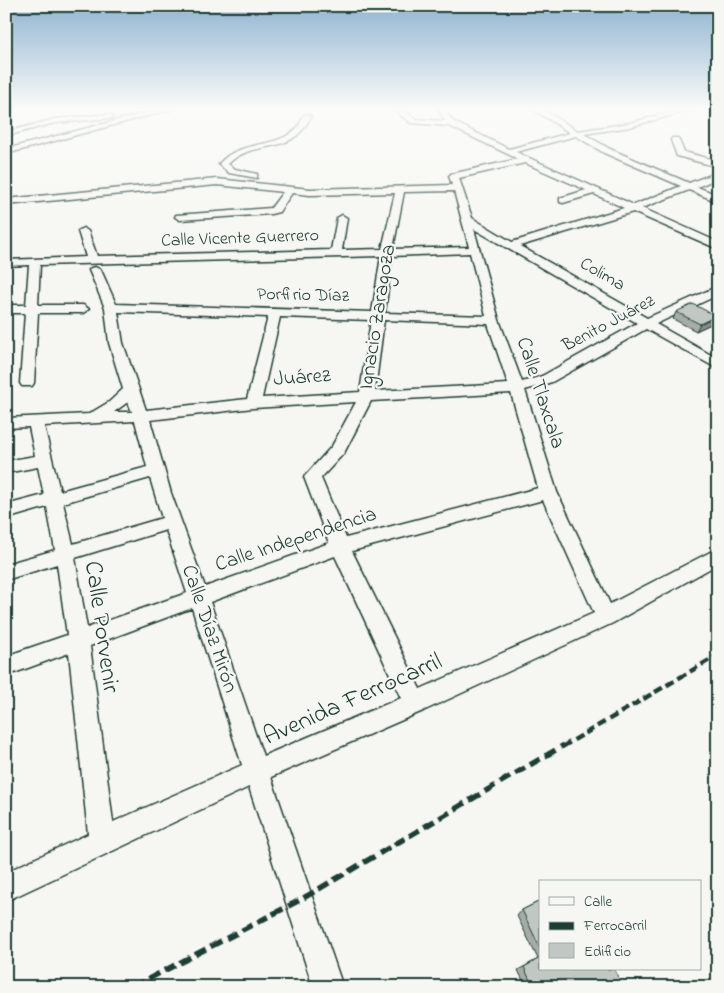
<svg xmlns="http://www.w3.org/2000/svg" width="724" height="993" viewBox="0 0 724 993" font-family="'Indie Flower',sans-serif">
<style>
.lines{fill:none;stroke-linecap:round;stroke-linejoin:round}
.street-casing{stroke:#1f3d34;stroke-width:3}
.street{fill:#f6f6f2;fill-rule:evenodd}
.rail-far1{stroke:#1f3d34;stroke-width:4.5;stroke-dasharray:9 4.5;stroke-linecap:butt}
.rail{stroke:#1f3d34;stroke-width:5.5;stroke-dasharray:12 5.5;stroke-linecap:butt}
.wall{fill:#a6aca8;stroke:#1f3d34}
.shaded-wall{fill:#878c88;stroke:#1f3d34}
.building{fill:#c1c8c3;stroke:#1f3d34}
.labels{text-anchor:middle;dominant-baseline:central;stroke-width:4.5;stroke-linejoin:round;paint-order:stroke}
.far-street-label{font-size:18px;fill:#1f3d34;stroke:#f6f6f2}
.street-label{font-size:21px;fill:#1f3d34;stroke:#f6f6f2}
.near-street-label{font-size:25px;fill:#1f3d34;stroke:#f6f6f2}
</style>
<rect width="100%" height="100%" fill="#f6f6f2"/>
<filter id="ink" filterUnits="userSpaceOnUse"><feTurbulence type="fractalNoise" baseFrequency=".02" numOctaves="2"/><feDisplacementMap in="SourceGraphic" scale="10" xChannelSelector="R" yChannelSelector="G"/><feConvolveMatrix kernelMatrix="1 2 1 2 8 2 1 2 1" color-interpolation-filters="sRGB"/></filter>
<g filter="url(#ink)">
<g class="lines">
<!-- street casing -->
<g class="street-casing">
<g id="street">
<path d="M165 108H177L6 154V149Z"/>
<path d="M392 108H400L416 119 445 121 438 108H446L448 115 454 122 509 149 570 133 531 108H540L578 131 630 123 685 108H697L630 127 584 134 610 149 689 183 718 172V178L697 187 718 195V202L689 190 642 208 718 242V249L633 212 520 246 647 318 718 286V295L656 324 718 359V369L646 329 552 382 525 390 557 492 610 604 718 548V564L613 623 423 711 271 777 343 987H313L249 787 6 901V872L88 834 69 653 6 676V656L67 635 57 564 6 580V564L55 550 47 507 6 519V505L44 495 38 467 6 473V461L35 456 29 427 6 428V418L89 414 109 402 123 389 109 343 105 308 89 270 91 268 95 267 101 270 116 304 372 312 381 256 40 265 38 305H83L89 309 83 313H38L34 383 32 386H22L20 383 25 313H6V305H26L29 265 6 266V260L86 257 78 231 83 228 88 231 97 256 331 250 337 218 342 215 347 218 342 250 382 249 395 193 310 195 292 193 279 212 271 214 180 220 175 217 176 215 271 208 283 192 217 185 6 205V199L217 179 310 189 452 185 449 176 451 174 518 159 449 126 411 123ZM576 136 604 153 681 186 634 205 516 152ZM525 163 586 190 560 198V202L563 203 594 194 624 208 512 242 472 218 459 178ZM454 191 469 247 393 249 404 192ZM474 229 637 323 542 376 522 382 499 320ZM470 253 486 316 385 313 392 256ZM118 312 268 317 247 399 146 410 123 343ZM280 317 371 320 360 392 262 398ZM384 320 488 324 508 384 375 391ZM511 393 538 488 346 538 321 478 344 453 371 401ZM128 402 132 412H114ZM356 402 332 446 304 477 329 543 205 587 171 493 150 420 253 408ZM135 421 147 467 60 491 44 426ZM150 478 162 518 73 544 63 503ZM543 500 594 613 420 689 352 551ZM166 530 187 593 87 628 75 558ZM335 556 401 698 263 756 210 602ZM192 608 242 765 113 822 90 646Z"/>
<path d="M109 114 113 116 112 118 55 123 6 136V132L55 119Z"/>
<path d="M304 114 311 116C292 159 254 137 228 164L235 169 257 174V178L229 173 219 164C239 139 276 150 297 128 300 125 302 119 304 114Z"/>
<path d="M672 138H678L684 152 718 161V167L677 156 671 140Z"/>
</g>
</g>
<!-- street -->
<use href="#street" class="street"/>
<!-- rail-far1 -->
<path class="rail-far1" d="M562 747 718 655"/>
<!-- rail -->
<path class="rail" d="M133 987 300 900 564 745"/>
</g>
<!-- wall -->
<g class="wall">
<path d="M676 312 716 316 713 323 696 331 673 319Z"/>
<path d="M540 901V969L623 987H526L518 970 538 959 517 916 522 910Z"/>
</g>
<!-- shaded-wall -->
<path class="shaded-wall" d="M716 316 713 323 696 331 700 324Z"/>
<!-- building -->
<g class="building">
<path d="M693 304 716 316 700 324 676 312Z"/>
<path d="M540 901V948L522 910Z"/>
<path d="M540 958V969H614L623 987H533L524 967Z"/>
</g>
</g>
<!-- sky -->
<linearGradient id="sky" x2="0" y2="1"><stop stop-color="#8fb4d1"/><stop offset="0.44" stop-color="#fbfbf9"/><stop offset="1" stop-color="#fbfbf9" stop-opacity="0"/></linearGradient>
<rect width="724" height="247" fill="url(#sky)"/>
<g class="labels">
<!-- far-street labels -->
<g class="far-street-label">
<text transform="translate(240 239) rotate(-2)">Calle Vicente Guerrero</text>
<text transform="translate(602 275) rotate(30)">Colima</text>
<text transform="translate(303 296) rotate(1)">Porfirio Díaz</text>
<text transform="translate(609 324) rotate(-28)">Benito Juárez</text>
</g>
<!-- street labels -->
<g class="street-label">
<text transform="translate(378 317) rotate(-81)">Ignacio Zaragoza</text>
<text transform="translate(302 378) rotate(-4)">Juárez</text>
<text transform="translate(540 393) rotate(72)">Calle Tlaxcala</text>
<text transform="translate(296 540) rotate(-18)">Calle Independencia</text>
<text transform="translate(209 629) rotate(71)">Calle Díaz Mirón</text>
</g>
<!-- near-street labels -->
<g class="near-street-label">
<text transform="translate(101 627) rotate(82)">Calle Porvenir</text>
<text transform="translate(353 700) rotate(-24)">Avenida Ferrocarril</text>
</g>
</g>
<!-- margin -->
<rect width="724" height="993" fill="none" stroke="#f6f6f2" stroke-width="25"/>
<rect x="12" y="12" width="699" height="968" fill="none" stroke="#1f3d34" stroke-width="2" filter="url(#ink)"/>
<!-- legend -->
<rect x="539" y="880" width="162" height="90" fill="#f6f6f2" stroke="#a0aca6"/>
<rect x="549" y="897" width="25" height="8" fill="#f6f6f2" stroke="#a0aca6"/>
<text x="584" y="906" font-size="15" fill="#1f3d34">Calle</text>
<rect x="549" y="922" width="25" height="8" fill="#1f3d34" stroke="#a0aca6"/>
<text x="584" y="930" font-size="15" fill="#1f3d34">Ferrocarril</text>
<rect x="549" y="943" width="25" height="15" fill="#c1c8c3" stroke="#a0aca6"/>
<text x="584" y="956" font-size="15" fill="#1f3d34">Edificio</text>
</svg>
